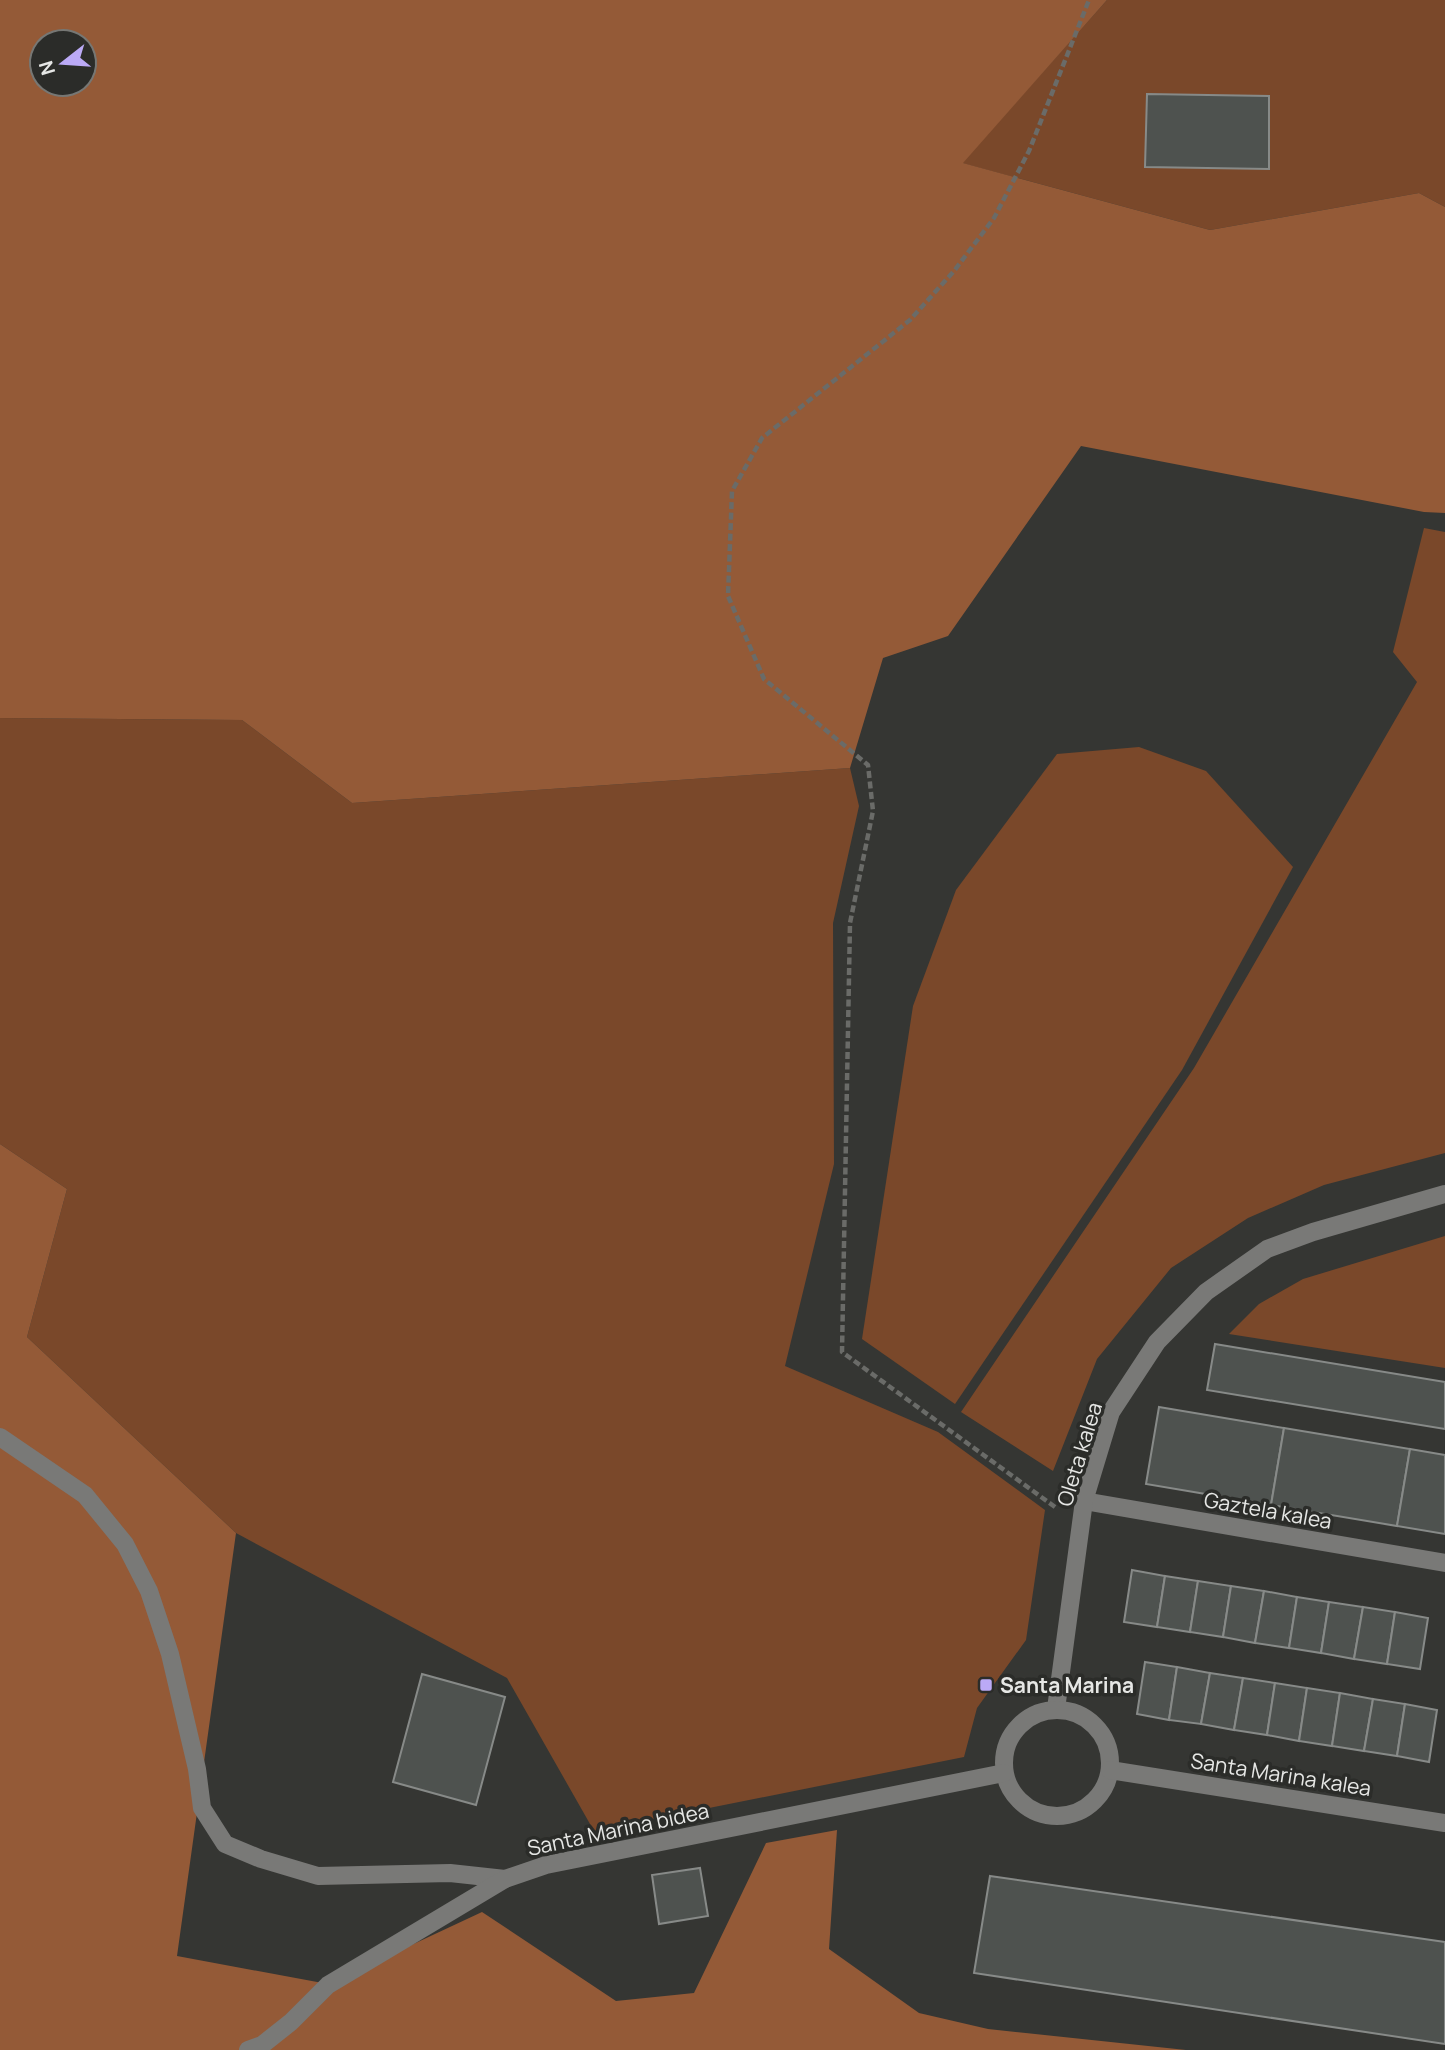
<svg xmlns="http://www.w3.org/2000/svg" width="1445" height="2050" viewBox="0 0 1445 2050" font-family="Manrope,sans-serif">
<style>
.green{fill:#7a482a}
.forest{fill:#945a37;fill-rule:evenodd}
.building{fill:#4e524f;stroke:#878a88;stroke-width:2}
.lines{fill:none;stroke-linecap:round;stroke-linejoin:round}
.path{stroke:#6a6b68;stroke-width:4.5;stroke-dasharray:7 3.5;stroke-linecap:butt}
.minor{stroke:#797977;stroke-width:18}
.poi-dot{fill:#bbaaf6;stroke:#2b2c29;stroke-width:2.5}
.labels{text-anchor:middle;dominant-baseline:central;stroke-width:7;stroke-linejoin:round;paint-order:stroke}
.street-label{font-size:21px;fill:#e6e7e5;stroke:#2b2c29}
.poi-label{font-size:21px;font-weight:bold;fill:#e6e7e5;stroke:#2b2c29;text-anchor:start}
</style>
<rect width="100%" height="100%" fill="#353633"/>
<!-- green -->
<g class="green">
<path d="M1107 0H1445V207L1419 193 1210 230 962 163Z"/>
<path d="M1424 528 1445 532V1153L1324 1185 1248 1218 1171 1268 1097 1359 1053 1471 961 1412 1194 1068 1417 682 1393 652Z"/>
<path d="M0 718 242 720 352 803 850 768 859 806 833 923 834 1164 785 1366 938 1432 1045 1510 1026 1640 977 1708 964 1757 594 1831 507 1678 236 1533 27 1337 67 1189 0 1144Z"/>
<path d="M1139 747 1206 771 1293 867 1182 1070 955 1404 862 1339 913 1006 956 890 1057 754Z"/>
<path d="M1445 1236V1368L1229 1334 1259 1304 1303 1279Z"/>
</g>
<!-- forest -->
<g class="forest">
<path d="M0 0H1107L963 163 1210 230 1419 193 1445 207V513L1424 512 1081 446 948 636 883 658 850 768 352 803 242 720 0 718ZM42 42H84V84H42Z"/>
<path d="M0 1144 67 1189 27 1337 236 1533 177 1956 328 1984 482 1912 616 2001 694 1993 766 1843 837 1830 829 1949 919 2013 988 2029 1186 2050H0Z"/>
</g>
<!-- building -->
<g class="building">
<path d="M1147 94 1269 96V169L1145 167Z"/>
<path d="M1215 1344 1445 1382V1429L1207 1390Z"/>
<path d="M1159 1407 1284 1428 1271 1505 1146 1484Z"/>
<path d="M1284 1428 1410 1449 1397 1526 1271 1505Z"/>
<path d="M1410 1449 1445 1455V1534L1397 1526Z"/>
<path d="M1132 1570 1165 1576 1157 1627 1124 1622Z"/>
<path d="M1165 1576 1198 1581 1190 1632 1157 1627Z"/>
<path d="M1198 1581 1231 1586 1223 1637 1190 1632Z"/>
<path d="M1231 1586 1264 1591 1255 1643 1223 1637Z"/>
<path d="M1264 1591 1297 1597 1289 1648 1255 1643Z"/>
<path d="M1297 1597 1329 1602 1321 1653 1289 1648Z"/>
<path d="M1329 1602 1363 1607 1354 1659 1321 1653Z"/>
<path d="M1363 1607 1395 1612 1387 1664 1354 1659Z"/>
<path d="M1395 1612 1428 1618 1420 1669 1387 1664Z"/>
<path d="M1145 1662 1177 1667 1169 1720 1137 1714Z"/>
<path d="M1177 1667 1210 1673 1201 1724 1169 1720Z"/>
<path d="M1210 1673 1243 1678 1234 1730 1201 1724Z"/>
<path d="M422 1674 505 1697 476 1805 393 1782Z"/>
<path d="M1243 1678 1275 1683 1267 1735 1234 1730Z"/>
<path d="M1275 1683 1307 1688 1299 1741 1267 1735Z"/>
<path d="M1307 1688 1340 1693 1332 1746 1299 1741Z"/>
<path d="M1340 1693 1373 1699 1364 1751 1332 1746Z"/>
<path d="M1373 1699 1405 1704 1397 1756 1364 1751Z"/>
<path d="M1405 1704 1437 1710 1429 1762 1397 1756Z"/>
<path d="M700 1868 708 1916 659 1924 652 1875Z"/>
<path d="M990 1876 1445 1942V2044L974 1973Z"/>
</g>
<g class="lines">
<!-- path -->
<path class="path" d="M1055 1507 842 1352 850 923 873 811 868 765 764 679 728 596 732 491 762 438 910 320 954 271 994 218 1029 151 1089 0"/>
<!-- minor -->
<g class="minor">
<path d="M0 1437 85 1495 125 1544 149 1591 170 1654 197 1769 202 1808 225 1844 261 1859 318 1876 450 1873 505 1879"/>
<path d="M1084 1501 1445 1563"/>
<path d="M1056 1709 1084 1501 1111 1412 1157 1342 1206 1292 1267 1249 1313 1232 1445 1194"/>
<circle cx="1057" cy="1763" r="53"/>
<path d="M1110 1770 1445 1823"/>
<path d="M248 2050 262 2045 291 2022 328 1985 505 1879 546 1865 1004 1773"/>
</g>
</g>
<!-- markers -->
<rect class="poi-dot" x="979" y="1678" width="14" height="14" rx="3.5"/>
<g class="labels">
<!-- street labels -->
<g class="street-label">
<text transform="translate(1079 1454) rotate(-73)">Oleta kalea</text>
<text transform="translate(1268 1510) rotate(10)">Gaztela kalea</text>
<text transform="translate(1281 1774) rotate(9)">Santa Marina kalea</text>
<text transform="translate(618 1829) rotate(-12)">Santa Marina bidea</text>
</g>
<!-- poi labels -->
<g class="poi-label">
<text x="1000" y="1685">Santa Marina</text>
</g>
</g>
<!-- north arrow -->
<g transform="translate(63 63) rotate(253)"><circle r="33" fill="#2b2c29" stroke="#767774" stroke-width="2"/>
<path d="M0-5L12 26L0 18L-12 26Z" fill="#bbaaf6"/>
<text y="-10" font-size="19" font-weight="bold" text-anchor="middle" fill="#e6e7e5">N</text>
</g>
</svg>
